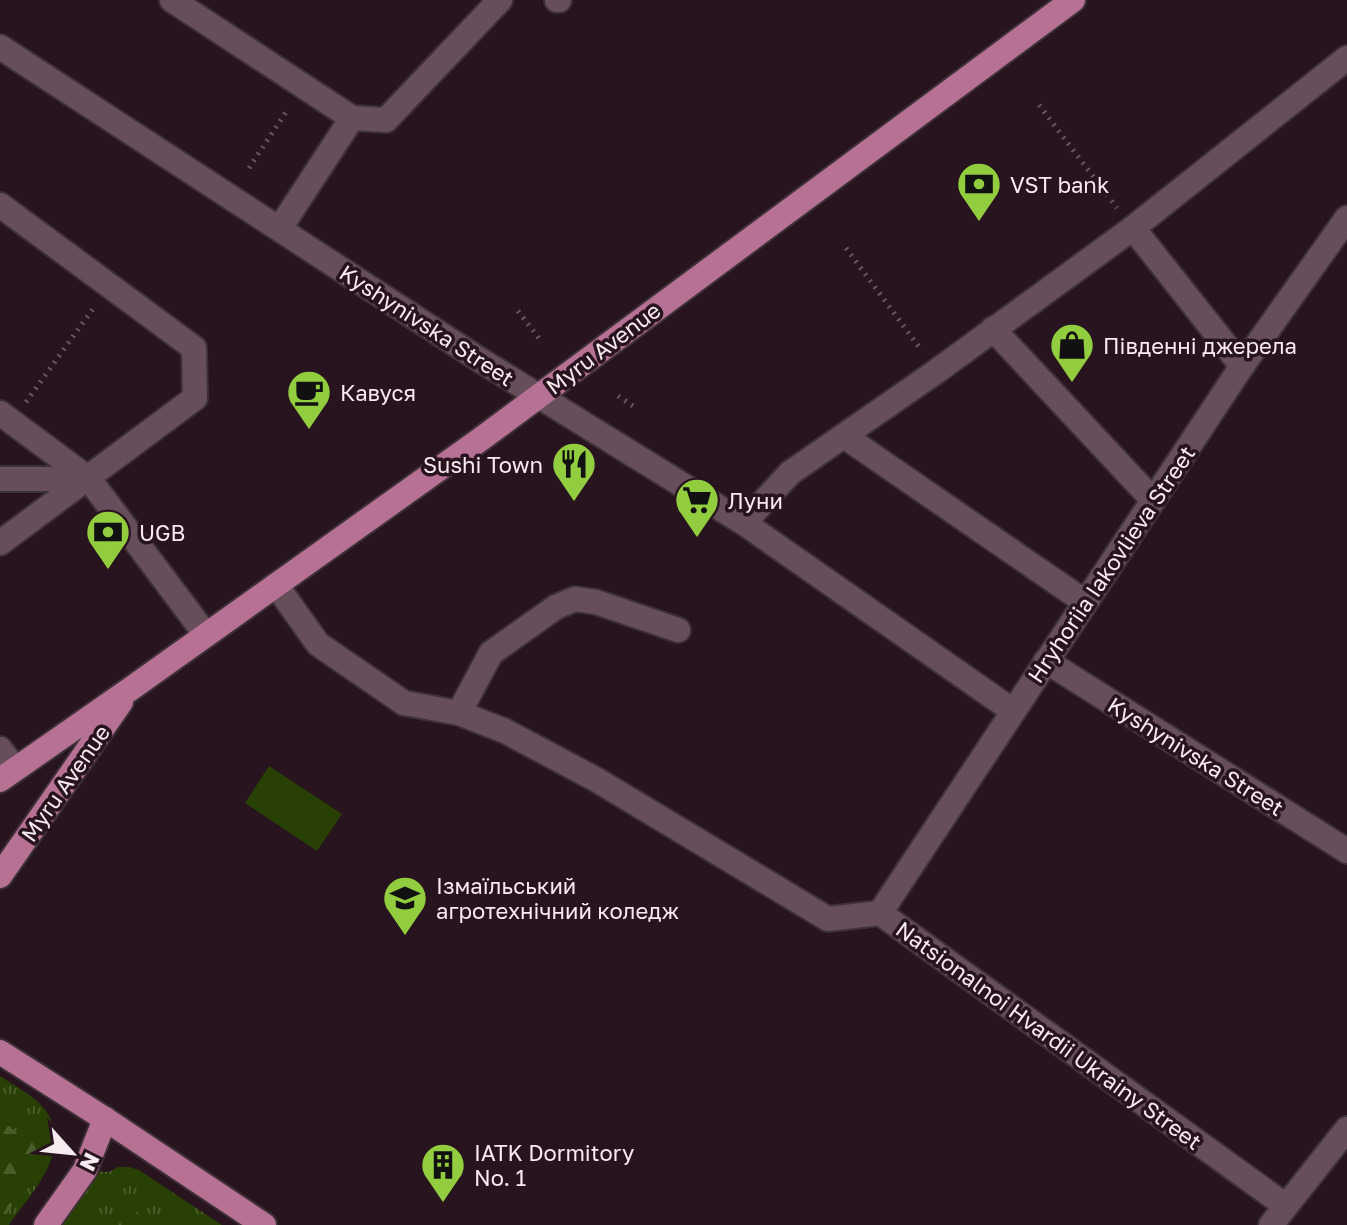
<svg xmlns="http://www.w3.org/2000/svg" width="1347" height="1225" viewBox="0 0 1347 1225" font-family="'Golos Text',sans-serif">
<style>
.grass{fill:url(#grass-tufts)}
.forest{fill:url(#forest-firs)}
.garden{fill:#294005}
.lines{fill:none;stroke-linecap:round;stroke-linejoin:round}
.minor-casing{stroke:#3e3037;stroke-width:28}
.major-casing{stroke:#3e3037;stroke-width:28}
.path{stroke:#67565f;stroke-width:5;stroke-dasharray:2 6;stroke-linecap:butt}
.minor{stroke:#664f5a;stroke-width:24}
.major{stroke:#b67195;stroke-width:24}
.labels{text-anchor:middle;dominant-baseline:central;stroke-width:7;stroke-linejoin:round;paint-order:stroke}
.poi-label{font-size:22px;fill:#f8eaf1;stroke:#27141e;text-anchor:start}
.street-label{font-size:22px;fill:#f8eaf1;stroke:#27141e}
</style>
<defs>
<pattern id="grass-tufts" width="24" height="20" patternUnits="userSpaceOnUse" patternTransform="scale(2)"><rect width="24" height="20" fill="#294005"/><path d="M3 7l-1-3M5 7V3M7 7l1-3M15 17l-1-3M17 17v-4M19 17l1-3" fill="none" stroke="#495c2a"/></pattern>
<pattern id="forest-firs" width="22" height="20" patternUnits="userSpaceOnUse" patternTransform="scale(2)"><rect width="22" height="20" fill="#294005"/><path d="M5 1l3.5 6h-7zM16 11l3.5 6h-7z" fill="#495c2a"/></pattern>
</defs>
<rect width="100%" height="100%" fill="#27141e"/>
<!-- grass -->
<g class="grass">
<path d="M0 1076C13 1085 30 1093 41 1105 78 1146 33 1191 9 1225H0Z"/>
<path d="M118 1167H129L139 1170 222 1225H61L91 1171 109 1172Z"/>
</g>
<!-- forest -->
<g class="forest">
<path d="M0 1121 43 1149 45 1159 0 1223Z"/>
<path d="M129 1207 155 1225H117Z"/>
</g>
<!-- garden -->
<path class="garden" d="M269 766 342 814 317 851 245 803Z"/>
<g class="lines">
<!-- minor casing -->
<g class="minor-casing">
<g id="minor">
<path d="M172 0 352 118 386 120 500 0"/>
<path d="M557 0H559"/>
<path d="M0 47 477 358 744 523 1013 711"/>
<path d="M0 205 194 348 195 398 0 543"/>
<path d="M280 228 352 118"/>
<path d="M1133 228 1242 366"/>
<path d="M993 329 1153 500"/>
<path d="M0 413 89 479 206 635"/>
<path d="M844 436 1085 602"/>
<path d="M0 479H89"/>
<path d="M744 523 790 473 937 371 1133 228 1347 58"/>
<path d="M276 585 318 644 404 703 459 713 505 731 597 780 828 919 880 913 1286 1206"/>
<path d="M1046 661 1347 851"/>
<path d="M459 713 491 653 556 607 575 599 596 602 678 630"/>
<path d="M0 749 15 769"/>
<path d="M880 913 1242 366 1347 218"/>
<path d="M1271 1225 1347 1129"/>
</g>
</g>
<!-- major casing -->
<g class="major-casing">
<g id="major">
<path d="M0 780 129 690 481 439 1073 0"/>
<path d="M0 876 121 702"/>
<path d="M0 1052 105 1119 264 1225"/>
<path d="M46 1225 85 1170 105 1119"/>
</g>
</g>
<!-- path -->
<g class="path">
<path d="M1039 105 1117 208"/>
<path d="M249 168 288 109"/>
<path d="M846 248 922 351"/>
<path d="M518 311 542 342"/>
<path d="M618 396 633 406"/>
<path d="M26 402 95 306"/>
</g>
<!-- minor -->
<use href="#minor" class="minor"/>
<!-- major -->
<use href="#major" class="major"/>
</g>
<!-- icons -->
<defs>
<g id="bank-pin" transform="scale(2.3)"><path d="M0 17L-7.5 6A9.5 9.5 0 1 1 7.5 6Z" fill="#92cd3f" stroke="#27141e"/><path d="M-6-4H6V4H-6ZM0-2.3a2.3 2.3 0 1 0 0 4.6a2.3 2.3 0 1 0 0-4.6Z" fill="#111"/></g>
<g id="shop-pin" transform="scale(2.3)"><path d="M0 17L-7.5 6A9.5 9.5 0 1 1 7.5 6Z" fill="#92cd3f" stroke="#27141e"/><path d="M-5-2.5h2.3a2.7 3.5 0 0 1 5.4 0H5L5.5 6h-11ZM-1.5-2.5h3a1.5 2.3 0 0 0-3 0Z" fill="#111"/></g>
<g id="cafe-pin" transform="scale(2.3)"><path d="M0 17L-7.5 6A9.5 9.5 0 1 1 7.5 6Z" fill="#92cd3f" stroke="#27141e"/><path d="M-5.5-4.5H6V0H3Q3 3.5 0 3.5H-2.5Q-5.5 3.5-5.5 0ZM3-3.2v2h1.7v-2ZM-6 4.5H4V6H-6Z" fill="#111"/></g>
<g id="restaurant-pin" transform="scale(2.3)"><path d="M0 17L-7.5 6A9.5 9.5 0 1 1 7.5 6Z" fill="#92cd3f" stroke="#27141e"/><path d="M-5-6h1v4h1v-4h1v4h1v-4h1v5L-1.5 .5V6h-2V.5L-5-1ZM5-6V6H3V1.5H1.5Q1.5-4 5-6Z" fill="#111"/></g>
<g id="supermarket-pin" transform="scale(2.3)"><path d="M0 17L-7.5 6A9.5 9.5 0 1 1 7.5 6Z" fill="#92cd3f" stroke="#27141e"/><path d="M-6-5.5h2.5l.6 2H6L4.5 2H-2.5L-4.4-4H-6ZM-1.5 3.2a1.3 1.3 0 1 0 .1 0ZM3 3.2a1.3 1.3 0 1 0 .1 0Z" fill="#111"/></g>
<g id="university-pin" transform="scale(2.3)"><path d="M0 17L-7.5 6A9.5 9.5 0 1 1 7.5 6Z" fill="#92cd3f" stroke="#27141e"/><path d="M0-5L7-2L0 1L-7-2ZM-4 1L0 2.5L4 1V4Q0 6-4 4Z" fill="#111"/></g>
<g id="building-pin" transform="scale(2.3)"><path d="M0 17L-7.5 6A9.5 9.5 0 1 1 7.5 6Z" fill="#92cd3f" stroke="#27141e"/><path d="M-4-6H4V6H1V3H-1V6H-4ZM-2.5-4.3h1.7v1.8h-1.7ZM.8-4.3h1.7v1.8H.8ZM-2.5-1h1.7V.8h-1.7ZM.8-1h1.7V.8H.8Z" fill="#111"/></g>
</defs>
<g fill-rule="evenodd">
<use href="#bank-pin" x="979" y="184"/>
<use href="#shop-pin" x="1072" y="345"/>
<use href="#cafe-pin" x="309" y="392"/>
<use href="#restaurant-pin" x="574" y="464"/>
<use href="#supermarket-pin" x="697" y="500"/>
<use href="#bank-pin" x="108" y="532"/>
<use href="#university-pin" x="405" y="898"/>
<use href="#building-pin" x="443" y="1165"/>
</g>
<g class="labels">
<!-- poi labels -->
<g class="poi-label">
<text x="1010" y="184">VST bank</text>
<text x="1103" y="345">Південні джерела</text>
<text x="340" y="392">Кавуся</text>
<text x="543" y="464" text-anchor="end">Sushi Town</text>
<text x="728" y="500">Луни</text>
<text x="139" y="532">UGB</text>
<text x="436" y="885">Ізмаїльський<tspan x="436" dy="25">агротехнічний коледж</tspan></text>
<text x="474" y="1152">IATK Dormitory<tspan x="474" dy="25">No. 1</tspan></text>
</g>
<!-- street labels -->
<g class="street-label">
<text transform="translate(427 325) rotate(33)">Kyshynivska Street</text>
<text transform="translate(603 348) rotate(-37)">Myru Avenue</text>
<text transform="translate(1111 564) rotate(-56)">Hryhoriia Iakovlieva Street</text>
<text transform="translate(1196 756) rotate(32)">Kyshynivska Street</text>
<text transform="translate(65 783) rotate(-55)">Myru Avenue</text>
<text transform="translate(1049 1035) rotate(36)">Natsionalnoi Hvardii Ukrainy Street</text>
</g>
</g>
<!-- north arrow -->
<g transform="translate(72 1153) rotate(117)" stroke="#27141e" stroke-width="6" paint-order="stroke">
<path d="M0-6L14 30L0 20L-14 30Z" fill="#f8eaf1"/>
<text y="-12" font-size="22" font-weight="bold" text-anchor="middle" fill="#f8eaf1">N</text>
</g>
</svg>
